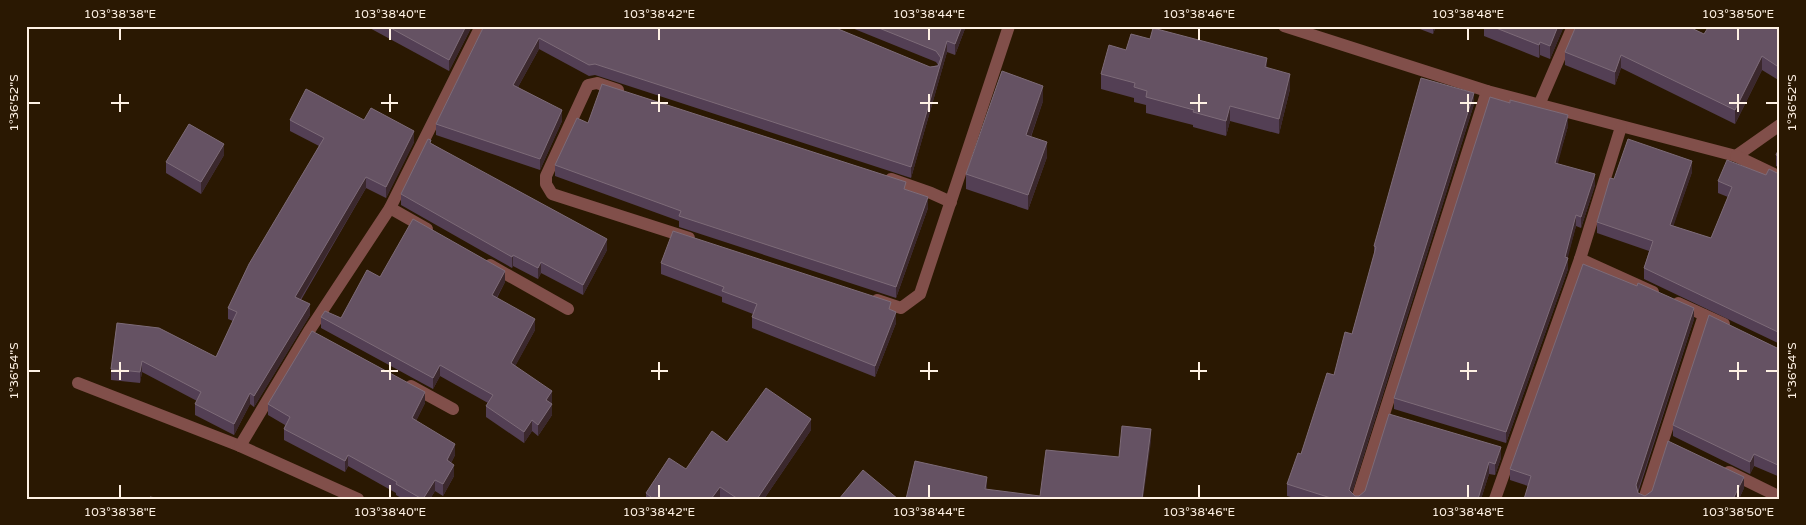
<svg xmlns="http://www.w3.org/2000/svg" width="1806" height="525" viewBox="0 0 1806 525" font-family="'Varela Round',sans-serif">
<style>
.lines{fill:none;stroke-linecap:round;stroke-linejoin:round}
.minor{stroke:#814f4a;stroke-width:12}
.wall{fill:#533f54}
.shaded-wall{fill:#3b282d}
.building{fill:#655263;stroke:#7d6b78}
.ticks{fill:none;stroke:#fef1e4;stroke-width:2}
.neatline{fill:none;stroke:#fef1e4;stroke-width:2}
.ticks-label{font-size:12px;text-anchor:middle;fill:#fef1e4}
</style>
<rect width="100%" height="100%" fill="#2a1802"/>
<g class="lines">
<!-- minor -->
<g class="minor">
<path d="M1284 26 1487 91 1736 156 1780 125"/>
<path d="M618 90 597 83 588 85 546 176V184L552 194 689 238"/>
<path d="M1539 105 1573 26"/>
<path d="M1736 156 1780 177"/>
<path d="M891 179 931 193 951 202"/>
<path d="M390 208 427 229"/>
<path d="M1580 259 1653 292"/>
<path d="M490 265 568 309"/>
<path d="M877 300 901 308 920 294 1009 26"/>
<path d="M1678 303 1724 324"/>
<path d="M78 383 240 446"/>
<path d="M411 386 453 409"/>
<path d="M1729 472 1780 497"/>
<path d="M358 499 240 446 309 331 390 208 481 26"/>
<path d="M1357 499 1487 91"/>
<path d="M1495 499 1580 259 1621 127"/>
<path d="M1644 499 1704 315"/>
</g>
</g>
<!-- wall -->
<g class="wall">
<path d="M366 26H472L449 71Z"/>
<path d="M484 26 930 67 938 65 936 62 847 26H966L955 55 947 52 911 178 595 75 589 76 539 49 518 87 562 121 540 170 436 135V124Z"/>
<path d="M1412 26H1436L1433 34Z"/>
<path d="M1484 26H1564L1550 59 1540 55 1539 58 1484 36Z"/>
<path d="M1780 26V81L1762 70 1735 124 1621 68 1615 85 1565 65V52L1704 34Z"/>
<path d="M1150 39 1267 68 1290 89 1279 134 1230 121 1226 136 1193 127V125L1146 113V105L1134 102V98L1101 89V74Z"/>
<path d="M1043 101 1031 137 1047 157 1028 210 966 189V174Z"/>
<path d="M1474 104 1352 493 1355 496H1359L1501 458 1495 475 1489 474 1481 499H1298L1287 496V484L1301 454 1334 375 1352 334 1374 256V246Z"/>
<path d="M290 120H364L414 142 386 198 366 188 301 300 310 315 254 407 250 404 234 435 195 415V404L197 401 142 372 140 383 111 380V369L117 323 216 357 233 321 228 319V308L319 146 290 131Z"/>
<path d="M588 123 906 190 928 208 896 298 679 227V221L555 176V165Z"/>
<path d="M1568 126 1557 164 1595 185 1581 228 1576 226 1567 258 1568 269 1506 443 1394 409V398Z"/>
<path d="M431 143 607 250 583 295 541 273 538 279 513 266 512 268 401 205V194Z"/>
<path d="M1780 146V168L1776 166V155Z"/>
<path d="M224 155 201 194 166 173V162Z"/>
<path d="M1692 172 1673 226 1711 238 1728 197 1718 193V181L1780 173V344L1644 279V268L1649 251 1597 233V222L1614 179Z"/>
<path d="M661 263 891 310 896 323 875 377 752 328V317L753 314 722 302V297L661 274Z"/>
<path d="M380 277 505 282 497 298 535 330 515 366 552 402 551 403 552 415 538 436 532 431 524 443 486 417V406L488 403 440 376 433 389 321 328V317L341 318Z"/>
<path d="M1694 319 1638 493 1645 496 1744 488 1739 499H1524L1528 486 1510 480V469Z"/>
<path d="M1777 348 1780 349V477L1754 466 1750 474 1673 436V425Z"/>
<path d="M425 403 416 421 455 455 451 463 454 476 443 496 435 491 430 499H403L396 495V493L348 466 345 472 284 440V429L285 425 268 415V404Z"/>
<path d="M811 430 764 499H721L720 498 719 499H646V493L686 469 727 442Z"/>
</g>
<!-- shaded-wall -->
<g class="shaded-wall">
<path d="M466 26H472L449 71V60Z"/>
<path d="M962 26H966L955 55V44Z"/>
<path d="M1433 26H1436L1433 34Z"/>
<path d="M1558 26H1564L1550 59V46Z"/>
<path d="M539 38V49L513 96V85Z"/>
<path d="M947 41V52L911 178V167Z"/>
<path d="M1540 42V55L1539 58V45Z"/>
<path d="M1621 55V68L1615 85V72Z"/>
<path d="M1762 56V70L1735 124V110Z"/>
<path d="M1267 58V73L1265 67Z"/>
<path d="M1290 74V89L1279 134V119Z"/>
<path d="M1043 86V101L1026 150V135Z"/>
<path d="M1474 93V104L1350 499 1349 490Z"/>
<path d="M1230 106V121L1226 136V121Z"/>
<path d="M562 110V121L540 170V159Z"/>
<path d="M1568 115V126L1555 174V163Z"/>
<path d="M414 131V142L386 198V187Z"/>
<path d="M1047 142V157L1028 210V195Z"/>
<path d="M224 144V155L201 194V182Z"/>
<path d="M1692 161V172L1670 236V225Z"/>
<path d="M1595 174V185L1581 228V217Z"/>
<path d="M366 177V188L295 308V297Z"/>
<path d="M928 197V208L896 298V287Z"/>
<path d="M1576 215V226L1567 261 1568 258V269L1506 443V432L1565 257Z"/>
<path d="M607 239V250L583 295V285Z"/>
<path d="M513 255V266L512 268V257Z"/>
<path d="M541 262V273L538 279V268Z"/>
<path d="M505 271V282L492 306V295Z"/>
<path d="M310 304V315L254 407V396Z"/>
<path d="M1694 308V319L1636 496V485Z"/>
<path d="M896 312V323L875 377V366Z"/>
<path d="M535 319V330L511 374V363Z"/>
<path d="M142 361V372L140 383V372Z"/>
<path d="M440 365V376L433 389V378Z"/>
<path d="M552 391V402L546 411V400Z"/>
<path d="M425 392V403L412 429V418Z"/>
<path d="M250 393V404L234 435V424Z"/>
<path d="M552 404V415L538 436V425Z"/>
<path d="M811 419V430L764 499H757Z"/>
<path d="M532 420V431L524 443V432Z"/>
<path d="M1151 429V442L1143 499H1142Z"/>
<path d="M455 444V455L447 471V460Z"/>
<path d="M1501 447V458L1495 475V464Z"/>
<path d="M1754 454V466L1750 474V462Z"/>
<path d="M348 455V466L345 472V461Z"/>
<path d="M1489 462V474L1481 499H1478Z"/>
<path d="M454 465V476L443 496V484Z"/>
<path d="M987 477V490L985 489Z"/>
<path d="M1744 477V488L1739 499 1734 497Z"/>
<path d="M435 480V491L430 499H423Z"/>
<path d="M720 487V498L719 499H711Z"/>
</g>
<!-- building -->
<g class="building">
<path d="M387 26H466L449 60Z"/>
<path d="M484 26H831L930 67 938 66 941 58 936 51 874 26H962L955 44 947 41 911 167 595 64 589 65 539 38 513 85 562 110 540 159 436 124Z"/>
<path d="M1491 26H1558L1550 46 1540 42 1539 45Z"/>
<path d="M1576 26H1687L1704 34 1709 26H1780V68L1762 56 1735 110 1621 55 1615 72 1565 52Z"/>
<path d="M1153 28 1267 58 1265 67 1290 74 1279 119 1230 106 1226 121 1193 112 1194 110 1146 97 1147 91 1134 87 1135 83 1101 74 1109 45 1126 50 1131 34 1150 39Z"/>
<path d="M1002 71 1043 86 1026 135 1047 142 1028 195 966 174Z"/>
<path d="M1421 78 1474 93 1349 490 1355 496H1359L1365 491 1389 414 1501 447 1495 464 1489 462 1478 499H1334L1287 484 1298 453 1301 454 1327 373 1334 375 1345 332 1352 334 1376 247 1374 246Z"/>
<path d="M602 84 906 182 904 189 928 197 896 287 679 216 681 211 555 165 577 118 588 123Z"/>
<path d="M306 89 364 120 371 108 414 131 386 187 366 177 295 297 310 304 254 396 250 393 234 424 195 404 201 392 142 361 140 372 111 369 117 323 159 328 216 357 237 312 228 308 249 264 324 138 290 120Z"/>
<path d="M1490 97 1510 103V100L1568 115 1555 163 1595 174 1581 217 1576 215 1565 257 1568 258 1506 432 1394 398Z"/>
<path d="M189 124 224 144 201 182 166 162Z"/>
<path d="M428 139 431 140 430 143 607 239 583 285 541 262 538 268 513 255 512 257 401 194Z"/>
<path d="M1628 139 1692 161 1670 225 1711 238 1732 187 1718 181 1727 160 1766 175 1769 169 1777 173H1780V333L1644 268 1653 241 1597 222 1610 178 1614 179Z"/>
<path d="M1780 146V157L1776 155Z"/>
<path d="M413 219 505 271 492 295 535 319 511 363 552 391 546 400 552 404 538 425 532 420 524 432 486 406 493 395 440 365 433 378 321 317 325 311 341 318 367 270 380 277Z"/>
<path d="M673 231 891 302 889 309 896 312 875 366 752 317 757 304 722 291 724 287 661 263Z"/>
<path d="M1583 264 1637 286 1638 283 1694 308 1636 485 1638 493 1645 496 1652 491 1668 441 1744 477 1734 497 1738 499H1524L1531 476 1510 469Z"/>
<path d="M1709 315 1777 348 1780 349V466L1754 454 1750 462 1673 425Z"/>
<path d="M312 331 425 392 412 418 455 444 447 460 454 465 443 484 435 480 423 499H422L396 484 397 482 348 455 345 461 284 429 290 417 268 404Z"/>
<path d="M766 388 811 419 757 499H738L720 487 711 499H650L651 497 646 493 669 458 686 469 712 431 727 442Z"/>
<path d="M1122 426 1151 429 1142 499H906L915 461 987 477 985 489 1040 496 1046 450 1119 457Z"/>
<path d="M863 470 898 499H839Z"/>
<path d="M150 497 162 499H149Z"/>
</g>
<!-- ticks -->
<path class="ticks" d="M120 28V40M390 28V40M659 28V40M929 28V40M1199 28V40M1468 28V40M1738 28V40M120 94V112M390 94V112M659 94V112M929 94V112M1199 94V112M1468 94V112M1738 94V112M28 103H40M111 103H129M381 103H398M651 103H668M920 103H938M1190 103H1207M1460 103H1477M1729 103H1747M1766 103H1778M120 362V380M390 362V380M659 362V380M929 362V380M1199 362V380M1468 362V380M1738 362V380M28 371H40M111 371H129M381 371H398M651 371H668M920 371H938M1190 371H1207M1460 371H1477M1729 371H1747M1766 371H1778M120 485V498M390 485V498M659 485V498M929 485V498M1199 485V498M1468 485V498M1738 485V498"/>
<!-- border -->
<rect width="1806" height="525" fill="none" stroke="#2a1802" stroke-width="55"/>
<rect x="28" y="28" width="1750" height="470" class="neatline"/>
<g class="ticks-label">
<text x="120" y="18">103°38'38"E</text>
<text x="390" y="18">103°38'40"E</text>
<text x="659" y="18">103°38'42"E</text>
<text x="929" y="18">103°38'44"E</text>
<text x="1199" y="18">103°38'46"E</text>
<text x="1468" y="18">103°38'48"E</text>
<text x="1738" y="18">103°38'50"E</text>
<text transform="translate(14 103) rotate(-90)" y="4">1°36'52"S</text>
<text transform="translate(1792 103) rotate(-90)" y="4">1°36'52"S</text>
<text transform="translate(14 371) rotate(-90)" y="4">1°36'54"S</text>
<text transform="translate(1792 371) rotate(-90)" y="4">1°36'54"S</text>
<text x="120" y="516">103°38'38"E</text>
<text x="390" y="516">103°38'40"E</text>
<text x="659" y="516">103°38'42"E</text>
<text x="929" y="516">103°38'44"E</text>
<text x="1199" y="516">103°38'46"E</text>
<text x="1468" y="516">103°38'48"E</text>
<text x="1738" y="516">103°38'50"E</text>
</g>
</svg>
